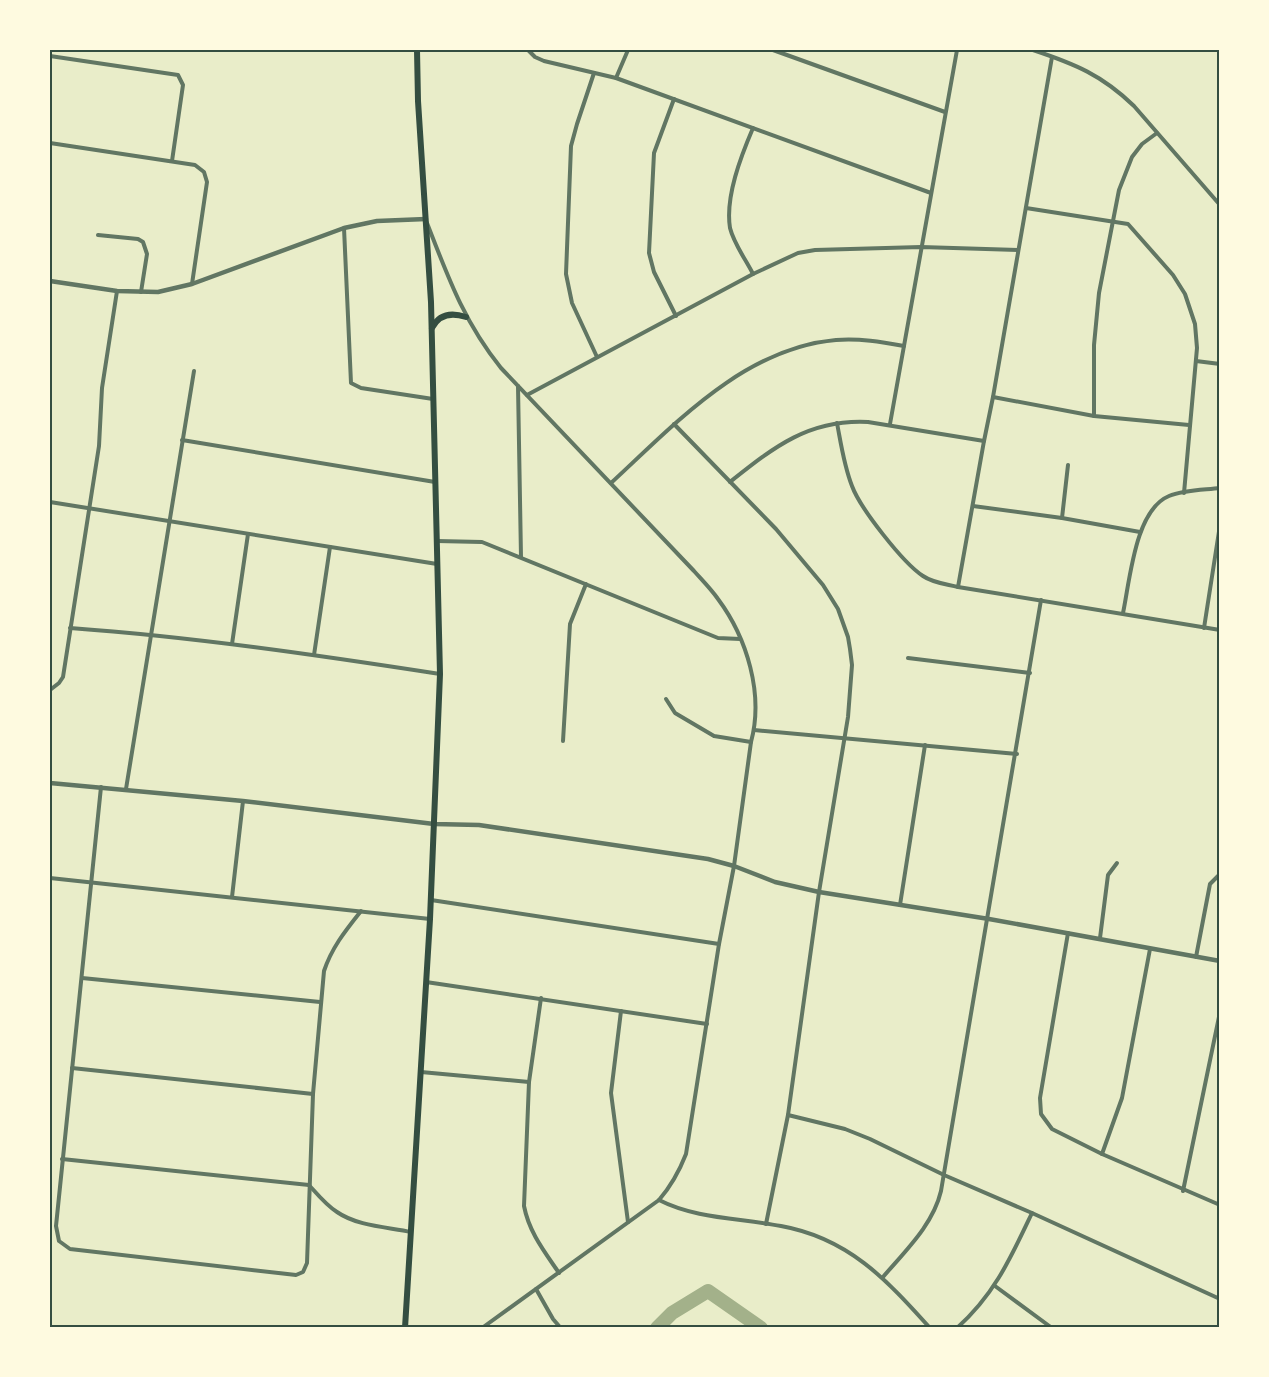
<svg xmlns="http://www.w3.org/2000/svg" width="1269" height="1377" viewBox="0 0 1269 1377" font-family="'Alegreya Sans',sans-serif">
<style>
.lines{fill:none;stroke-linecap:round;stroke-linejoin:round}
.river{stroke:#a3b18a;stroke-width:14}
.minor{stroke:#617663;stroke-width:4}
.tertiary{stroke:#617663;stroke-width:4.5}
.primary{stroke:#344e41;stroke-width:6}
.neatline{fill:none;stroke:#344e41;stroke-width:2}
</style>
<rect width="100%" height="100%" fill="#e9edc9"/>
<g class="lines">
<!-- river -->
<path class="river" d="M657 1328 672 1313 708 1291 761 1328"/>
<!-- minor -->
<g class="minor">
<path d="M528 50 535 57 544 61 616 78 931 193"/>
<path d="M773 50 945 112"/>
<path d="M1033 50C1075 64 1102 75 1134 106L1220 205"/>
<path d="M50 56 178 75 183 85 172 161"/>
<path d="M594 73 577 124 571 146 566 274 572 303 597 357"/>
<path d="M616 78 628 50"/>
<path d="M674 99 654 153 649 253 654 272 676 316"/>
<path d="M753 128C741 156 725 197 730 228 734 244 746 260 753 274"/>
<path d="M50 143 195 165 204 172 207 182 192 284"/>
<path d="M1026 208 1128 224 1173 275 1185 294 1195 324 1197 348 1184 493"/>
<path d="M427 223C448 277 464 322 501 368L694 571C702 580 711 589 718 599 747 638 764 694 751 742L734 866 719 944 686 1154C679 1172 671 1186 659 1200L482 1328"/>
<path d="M344 228 351 383 361 388 433 399"/>
<path d="M98 235 138 239 143 242 147 254 141 292"/>
<path d="M1196 361 1220 364"/>
<path d="M518 386 521 557"/>
<path d="M527 395 753 274 798 253 815 250 921 247 1018 250"/>
<path d="M993 397 1094 416 1189 425"/>
<path d="M1094 416V345L1099 293 1119 190 1132 157 1142 144 1157 133"/>
<path d="M837 423C841 444 844 466 852 486 860 508 903 563 923 576 933 583 946 584 958 587L1220 630"/>
<path d="M674 424 776 529 823 585 838 609 848 637 850 649 852 665 848 717 819 892 788 1115 766 1224"/>
<path d="M890 424 957 50"/>
<path d="M182 440 435 482"/>
<path d="M730 482C774 447 809 419 868 422L984 441"/>
<path d="M611 483C675 424 744 348 836 340 859 338 882 342 904 346"/>
<path d="M50 502 437 564"/>
<path d="M973 506 1062 518 1140 532"/>
<path d="M1062 518 1068 465"/>
<path d="M437 541 482 542 718 638 740 639"/>
<path d="M958 587 984 441 993 397 1052 57"/>
<path d="M1123 613C1130 580 1135 510 1169 496 1184 490 1204 490 1220 488"/>
<path d="M70 628C194 637 317 655 440 674"/>
<path d="M1204 628 1220 525"/>
<path d="M232 644 248 534"/>
<path d="M314 655 330 547"/>
<path d="M908 658 1030 673"/>
<path d="M50 690 59 683 63 677 99 446 102 388 117 291"/>
<path d="M666 699 675 713 714 736 751 742"/>
<path d="M754 730 1017 754"/>
<path d="M563 741 570 624 586 584"/>
<path d="M101 787 56 1226 59 1241 70 1249 296 1275 303 1272 307 1263 313 1094 324 971C332 947 346 930 361 911"/>
<path d="M126 789 194 371"/>
<path d="M50 878 430 919"/>
<path d="M232 897 243 801"/>
<path d="M431 900 719 944"/>
<path d="M900 905 925 745"/>
<path d="M1068 933 1040 1098 1041 1114 1052 1129 1102 1154 1220 1205"/>
<path d="M1100 938 1108 875 1117 863"/>
<path d="M1196 957 1210 884 1220 874"/>
<path d="M82 978 320 1002"/>
<path d="M426 982 707 1024"/>
<path d="M541 998 529 1082 524 1206C529 1232 544 1251 559 1273"/>
<path d="M621 1011 611 1093 628 1222"/>
<path d="M72 1068 313 1094"/>
<path d="M421 1072 529 1082"/>
<path d="M788 1115 845 1129 870 1139 944 1175 1032 1213 1220 1299"/>
<path d="M1102 1154 1122 1098 1150 949"/>
<path d="M62 1159 309 1185"/>
<path d="M309 1185C318 1195 326 1205 337 1212 357 1226 387 1227 411 1232"/>
<path d="M1183 1191 1220 1012"/>
<path d="M659 1200C696 1219 740 1218 781 1226 848 1238 886 1279 930 1328"/>
<path d="M883 1277C905 1251 933 1225 941 1191L1041 600"/>
<path d="M995 1286 1052 1328"/>
<path d="M536 1289 553 1319 559 1326"/>
<path d="M957 1328C995 1294 1011 1257 1032 1213"/>
</g>
<!-- tertiary -->
<g class="tertiary">
<path d="M50 281 117 291 158 292 192 284 344 228 377 221 426 219"/>
<path d="M50 783 243 801 434 824 479 825 708 859 734 866 775 882 819 892 989 919 1220 961"/>
</g>
<!-- primary -->
<g class="primary">
<path d="M432 328C439 314 451 312 466 317"/>
<path d="M405 1328 430 919 440 674 431 302 418 101 417 50"/>
</g>
</g>
<!-- border -->
<rect width="1269" height="1377" fill="none" stroke="#fefae0" stroke-width="102"/>
<rect x="51" y="51" width="1167" height="1275" class="neatline"/>
</svg>
